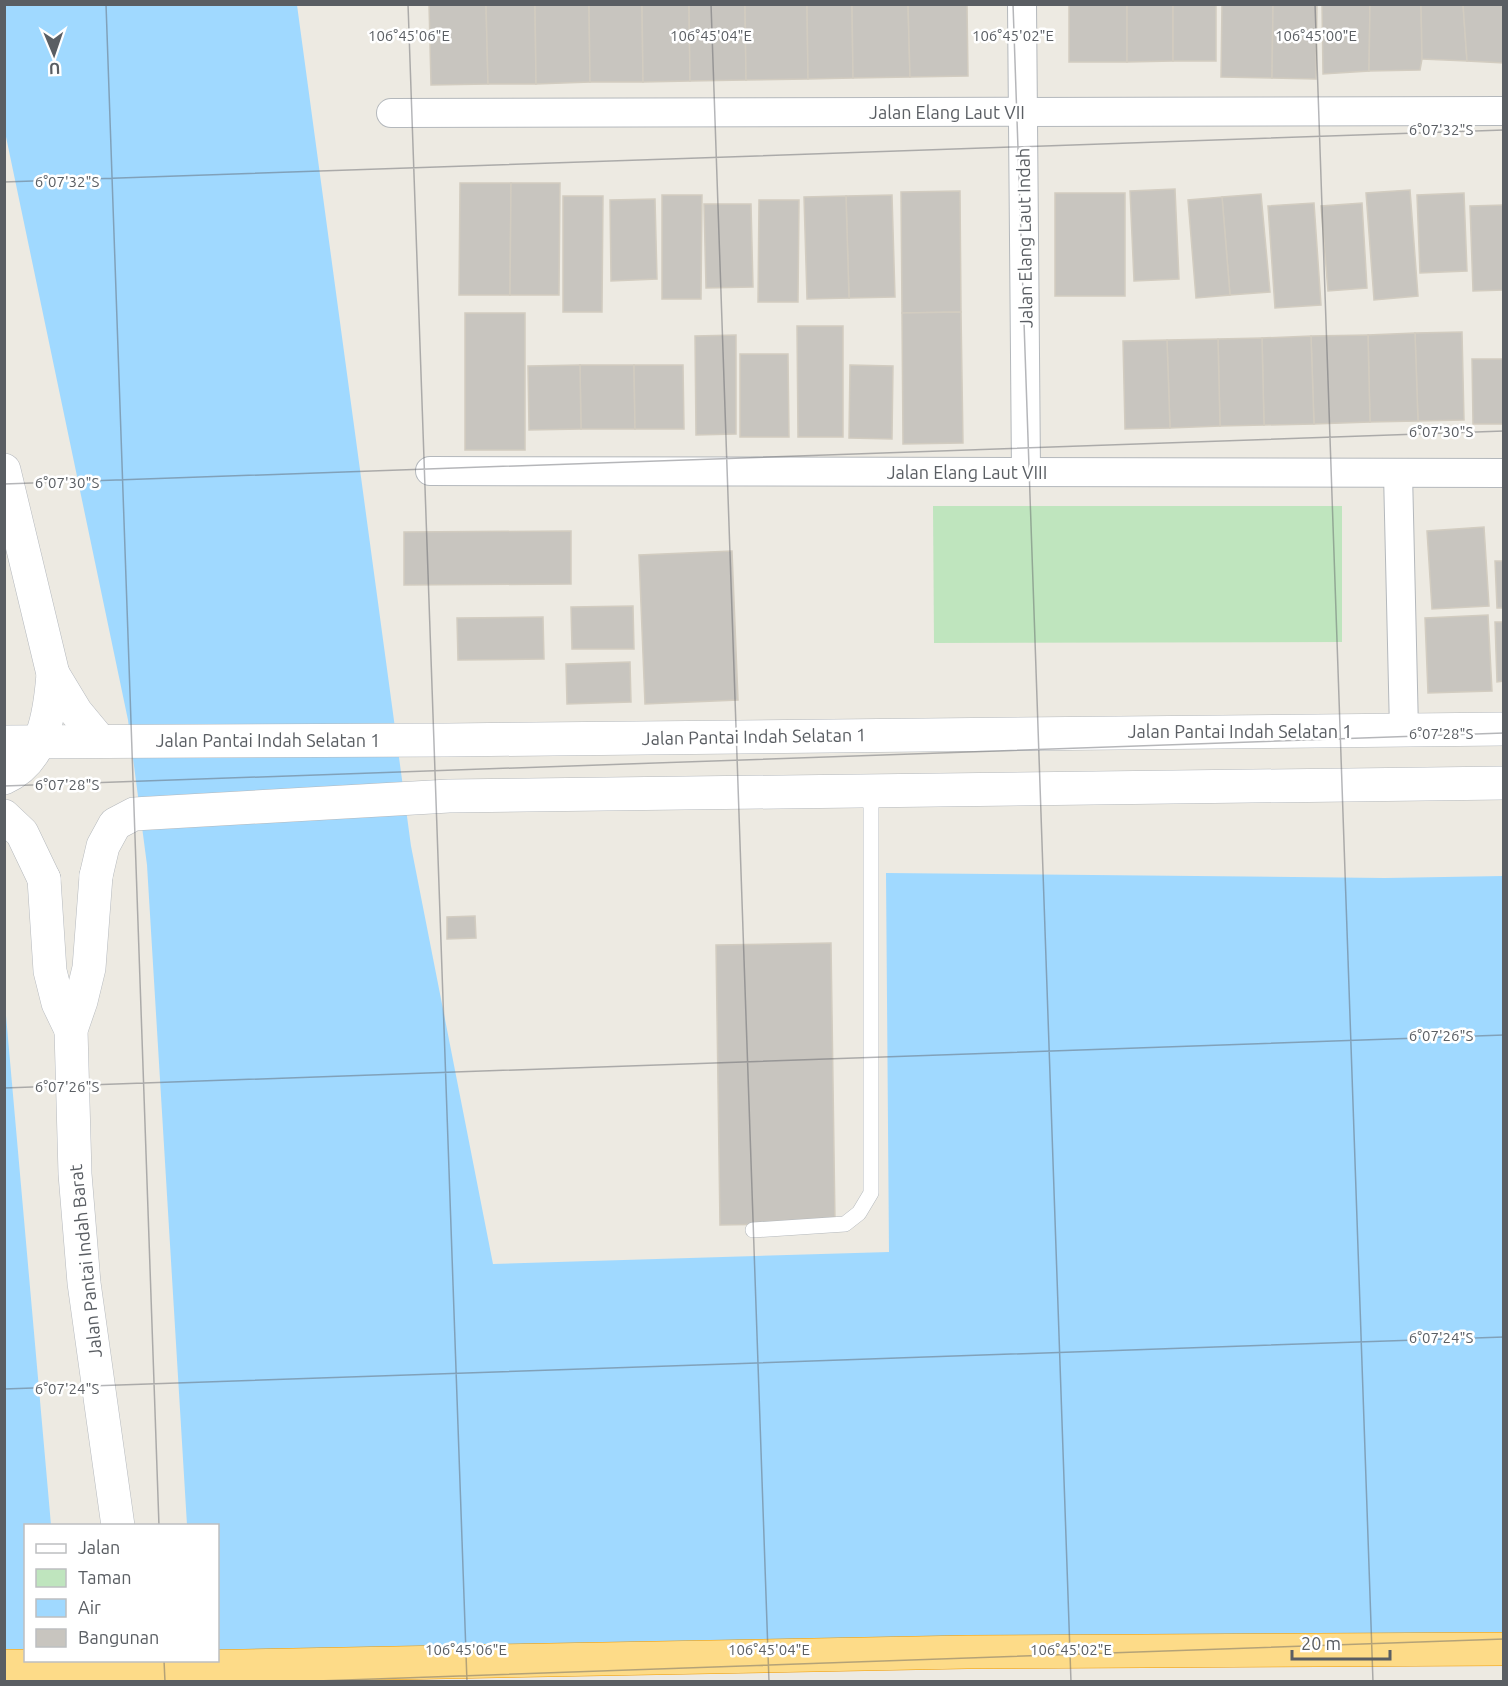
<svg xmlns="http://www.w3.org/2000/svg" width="1508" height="1686" viewBox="0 0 1508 1686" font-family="Ubuntu,sans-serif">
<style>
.green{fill:#bfe5be}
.water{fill:#a0d9ff}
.building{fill:#c8c5bf;stroke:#d2ccc0;stroke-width:1.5}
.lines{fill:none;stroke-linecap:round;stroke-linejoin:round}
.service-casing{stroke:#b4b8bc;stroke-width:16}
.minor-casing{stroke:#b4b8bc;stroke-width:30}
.tertiary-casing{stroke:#b4b8bc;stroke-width:34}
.secondary-casing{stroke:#b5b9be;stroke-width:34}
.motorway-casing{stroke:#ef9a00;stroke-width:34}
.service{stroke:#fff;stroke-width:15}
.minor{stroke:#fff;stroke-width:28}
.tertiary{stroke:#fff;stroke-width:33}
.secondary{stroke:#fff;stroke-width:33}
.motorway{stroke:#fddb88;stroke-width:33}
.motorway-bridge-casing{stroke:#ef9a00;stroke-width:34;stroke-linecap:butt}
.motorway-bridge{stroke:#fddb88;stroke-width:33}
.ticks{fill:none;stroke:#5a5e63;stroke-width:1.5;stroke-opacity:0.45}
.labels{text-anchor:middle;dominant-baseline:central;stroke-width:5;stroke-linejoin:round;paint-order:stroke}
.street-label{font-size:18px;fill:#5a5e63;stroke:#fff}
.ticks-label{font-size:15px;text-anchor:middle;fill:#5a5e63;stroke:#fff;stroke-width:5;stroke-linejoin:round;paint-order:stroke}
</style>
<rect width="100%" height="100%" fill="#edeae2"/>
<!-- green -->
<path class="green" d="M933 506H1342V642L934 643Z"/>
<!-- water -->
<g class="water">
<path d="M4 5H297L411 846 493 1264 889 1252 886 873 1385 878 1503 876V1641L218 1650V1526L187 1525 147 865 128 720 5 132Z"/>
<path d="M4 993 51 1525 26 1526V1660L5 1681Z"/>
</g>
<!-- building -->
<g class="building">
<path d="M429 4H486L488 84 431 85Z"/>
<path d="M486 4H535L536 84H488Z"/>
<path d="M535 4H589L590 82 536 84Z"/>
<path d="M589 4H642L643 82H590Z"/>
<path d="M642 4H689L690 81 643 82Z"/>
<path d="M689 4H745L746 80 690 81Z"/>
<path d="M745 4H807L808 79 746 80Z"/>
<path d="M807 4H852L853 78 808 79Z"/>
<path d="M852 4H908L910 77 853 78Z"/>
<path d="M908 4H967L968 76 910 77Z"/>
<rect x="1069" y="4" width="58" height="58"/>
<path d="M1127 4H1173V61L1127 62Z"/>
<rect x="1173" y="4" width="43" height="57"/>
<path d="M1222 4H1273L1272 78 1221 77Z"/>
<path d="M1273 4H1317L1316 79 1272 78Z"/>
<path d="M1322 4H1370L1369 71 1323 74Z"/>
<path d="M1370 4H1421L1422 59 1420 70 1369 71Z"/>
<path d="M1421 4H1463L1467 61 1422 59Z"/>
<path d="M1463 4H1504V63L1467 61Z"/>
<path d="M460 183H511L510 295H459Z"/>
<path d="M511 183H560L559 295H510Z"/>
<path d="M1175 189 1179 279 1134 281 1130 191Z"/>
<path d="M1410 190 1418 296 1374 300 1366 193Z"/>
<path d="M960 191 961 312 902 313 901 192Z"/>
<rect x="1055" y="193" width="70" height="103"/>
<path d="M1464 193 1467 271 1420 273 1417 195Z"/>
<path d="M1261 194 1270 292 1230 295 1222 197Z"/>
<path d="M662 195H702L701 299H662Z"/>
<path d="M892 195 895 297 849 298 846 196Z"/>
<path d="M563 196H603L602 312H563Z"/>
<path d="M846 196 849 298 807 299 804 197Z"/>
<path d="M1222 197 1230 295 1196 298 1188 200Z"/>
<path d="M655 199 657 279 611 281 610 200Z"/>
<path d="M759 200H799L798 302H758Z"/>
<path d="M1314 203 1321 305 1275 308 1268 206Z"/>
<path d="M1362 203 1367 288 1328 291 1321 206Z"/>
<path d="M704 204H751L753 287 706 288Z"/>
<path d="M1504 205V290L1473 291 1470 206Z"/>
<path d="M961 312 963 443 903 444 902 313Z"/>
<rect x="465" y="313" width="60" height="137"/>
<path d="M797 326H843V437H798Z"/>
<path d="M1462 332 1464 420 1418 421 1415 333Z"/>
<path d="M1415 333 1418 421 1370 422 1368 335Z"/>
<path d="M736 335V434L696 435 695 336Z"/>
<path d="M1368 335 1370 422 1314 424 1311 336Z"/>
<path d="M1311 336 1314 424 1264 425 1262 338Z"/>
<path d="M1262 338 1264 425 1220 426 1218 339Z"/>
<path d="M1218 339 1220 426 1170 428 1167 340Z"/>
<path d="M1167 340 1170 428 1125 429 1123 341Z"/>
<path d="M740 354H788L789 437H740Z"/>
<path d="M1472 359H1504V424H1473Z"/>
<path d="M580 365H634L635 429H581Z"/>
<path d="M580 365 581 429 529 430 528 366Z"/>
<path d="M634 365H683L684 429H635Z"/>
<path d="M850 365 893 366 892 439 849 438Z"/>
<path d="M1484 527 1489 606 1432 609 1427 531Z"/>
<path d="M571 531V584L404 585V532Z"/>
<path d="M732 551 738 700 645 704 639 555Z"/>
<path d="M1495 561H1504V608H1497Z"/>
<path d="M633 606 634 649H572L571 607Z"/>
<path d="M1488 615 1492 691 1428 693 1425 618Z"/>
<path d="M543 617 544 659 458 660 457 618Z"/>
<path d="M1495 622H1504V681L1497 682Z"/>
<path d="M630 662 631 702 567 704 566 664Z"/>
<path d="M475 916 476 938 447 939V917Z"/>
<path d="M831 943 835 1223 720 1225 716 945Z"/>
</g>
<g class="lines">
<!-- service casing -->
<g class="service-casing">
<path id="service" d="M753 1230 845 1224 859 1213 871 1193V792"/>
</g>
<!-- minor casing -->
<g class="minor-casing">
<g id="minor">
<path d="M1022 4 1026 472"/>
<path d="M391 113 1504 111"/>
<path d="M430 471 1504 473"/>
<path d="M1398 473 1404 730"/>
</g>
</g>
<!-- tertiary casing -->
<g class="tertiary-casing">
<g id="tertiary">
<path d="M4 742 448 740 1504 729"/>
<path d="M4 816 22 833 44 879"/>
<path d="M96 876 103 846 115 824 134 814 449 796 1504 783"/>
</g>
</g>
<!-- secondary casing -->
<g class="secondary-casing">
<g id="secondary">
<path d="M4 470 53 674C50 713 44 760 4 778"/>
<path d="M53 674 76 712 100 741"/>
<path d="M96 876 89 968 81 1001 71 1030 75 1174 84 1283 118 1526"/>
<path d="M44 879 50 971 58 1003 71 1030"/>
</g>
</g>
<!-- motorway casing -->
<g class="motorway-casing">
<path id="motorway" d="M190 1667 967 1652 1504 1649"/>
</g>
<!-- service -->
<use href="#service" class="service"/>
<!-- minor -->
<use href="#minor" class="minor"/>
<!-- tertiary -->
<use href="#tertiary" class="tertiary"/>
<!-- secondary -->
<use href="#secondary" class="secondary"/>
<!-- motorway -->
<use href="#motorway" class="motorway"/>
<!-- motorway-bridge casing -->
<g class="motorway-bridge-casing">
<path id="motorway-bridge" d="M4 1666 190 1667"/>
</g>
<!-- motorway-bridge -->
<use href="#motorway-bridge" class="motorway-bridge"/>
</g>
<!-- ticks -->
<path class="ticks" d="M106 4 159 1526M408 4 467 1682M711 4 769 1682M1013 4 1071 1682M1315 4 1373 1682M4 182 1504 130M4 484 1504 431M4 786 1504 733M4 1088 1504 1035M4 1389 1504 1337M164 1660 165 1682M288 1682 1504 1639"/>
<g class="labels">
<!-- street labels -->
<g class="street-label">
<text x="947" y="112">Jalan Elang Laut VII</text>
<text transform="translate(1024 238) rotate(-91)">Jalan Elang Laut Indah</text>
<text x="967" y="472">Jalan Elang Laut VIII</text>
<text x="1240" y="731">Jalan Pantai Indah Selatan 1</text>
<text transform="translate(754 736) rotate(-1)">Jalan Pantai Indah Selatan 1</text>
<text x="268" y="740">Jalan Pantai Indah Selatan 1</text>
<text transform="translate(85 1261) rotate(-96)">Jalan Pantai Indah Barat</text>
</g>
</g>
<g class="ticks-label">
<text x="409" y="41">106°45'06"E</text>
<text x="711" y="41">106°45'04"E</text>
<text x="1013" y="41">106°45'02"E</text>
<text x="1316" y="41">106°45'00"E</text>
<text x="1441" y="135">6°07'32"S</text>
<text x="67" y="187">6°07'32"S</text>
<text x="1441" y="437">6°07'30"S</text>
<text x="67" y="488">6°07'30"S</text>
<text x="1441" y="739">6°07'28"S</text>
<text x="67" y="790">6°07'28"S</text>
<text x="1441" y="1041">6°07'26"S</text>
<text x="67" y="1092">6°07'26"S</text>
<text x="1441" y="1343">6°07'24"S</text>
<text x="67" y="1394">6°07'24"S</text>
<text x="466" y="1655">106°45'06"E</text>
<text x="769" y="1655">106°45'04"E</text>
<text x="1071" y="1655">106°45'02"E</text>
</g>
<!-- border -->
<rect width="1508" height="1686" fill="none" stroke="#5a5e63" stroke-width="12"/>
<!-- legend -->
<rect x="24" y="1524" width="195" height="138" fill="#ffffff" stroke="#bdbfc1" stroke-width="1.5"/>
<rect x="36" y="1544" width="30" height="9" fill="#ffffff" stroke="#bdbfc1" stroke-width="1.5"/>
<text x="78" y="1554" font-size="18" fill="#5a5e63">Jalan</text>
<rect x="36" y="1569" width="30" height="18" fill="#bfe5be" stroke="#bdbfc1" stroke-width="1.5"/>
<text x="78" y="1584" font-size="18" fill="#5a5e63">Taman</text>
<rect x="36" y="1599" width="30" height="18" fill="#a0d9ff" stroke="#bdbfc1" stroke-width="1.5"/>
<text x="78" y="1614" font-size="18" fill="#5a5e63">Air</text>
<rect x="36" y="1629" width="30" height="18" fill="#c8c5bf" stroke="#bdbfc1" stroke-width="1.5"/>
<text x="78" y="1644" font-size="18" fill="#5a5e63">Bangunan</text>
<!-- north arrow -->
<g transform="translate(54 54) rotate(178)" stroke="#ffffff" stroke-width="4.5" paint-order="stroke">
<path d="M0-4.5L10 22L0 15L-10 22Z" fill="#5a5e63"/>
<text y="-9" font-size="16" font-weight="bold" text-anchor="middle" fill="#5a5e63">U</text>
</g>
<!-- scale -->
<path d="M1292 1650v9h98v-9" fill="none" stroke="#5a5e63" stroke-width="3"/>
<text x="1301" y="1650" font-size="18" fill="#5a5e63" stroke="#ffffff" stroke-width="4.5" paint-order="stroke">20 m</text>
</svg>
